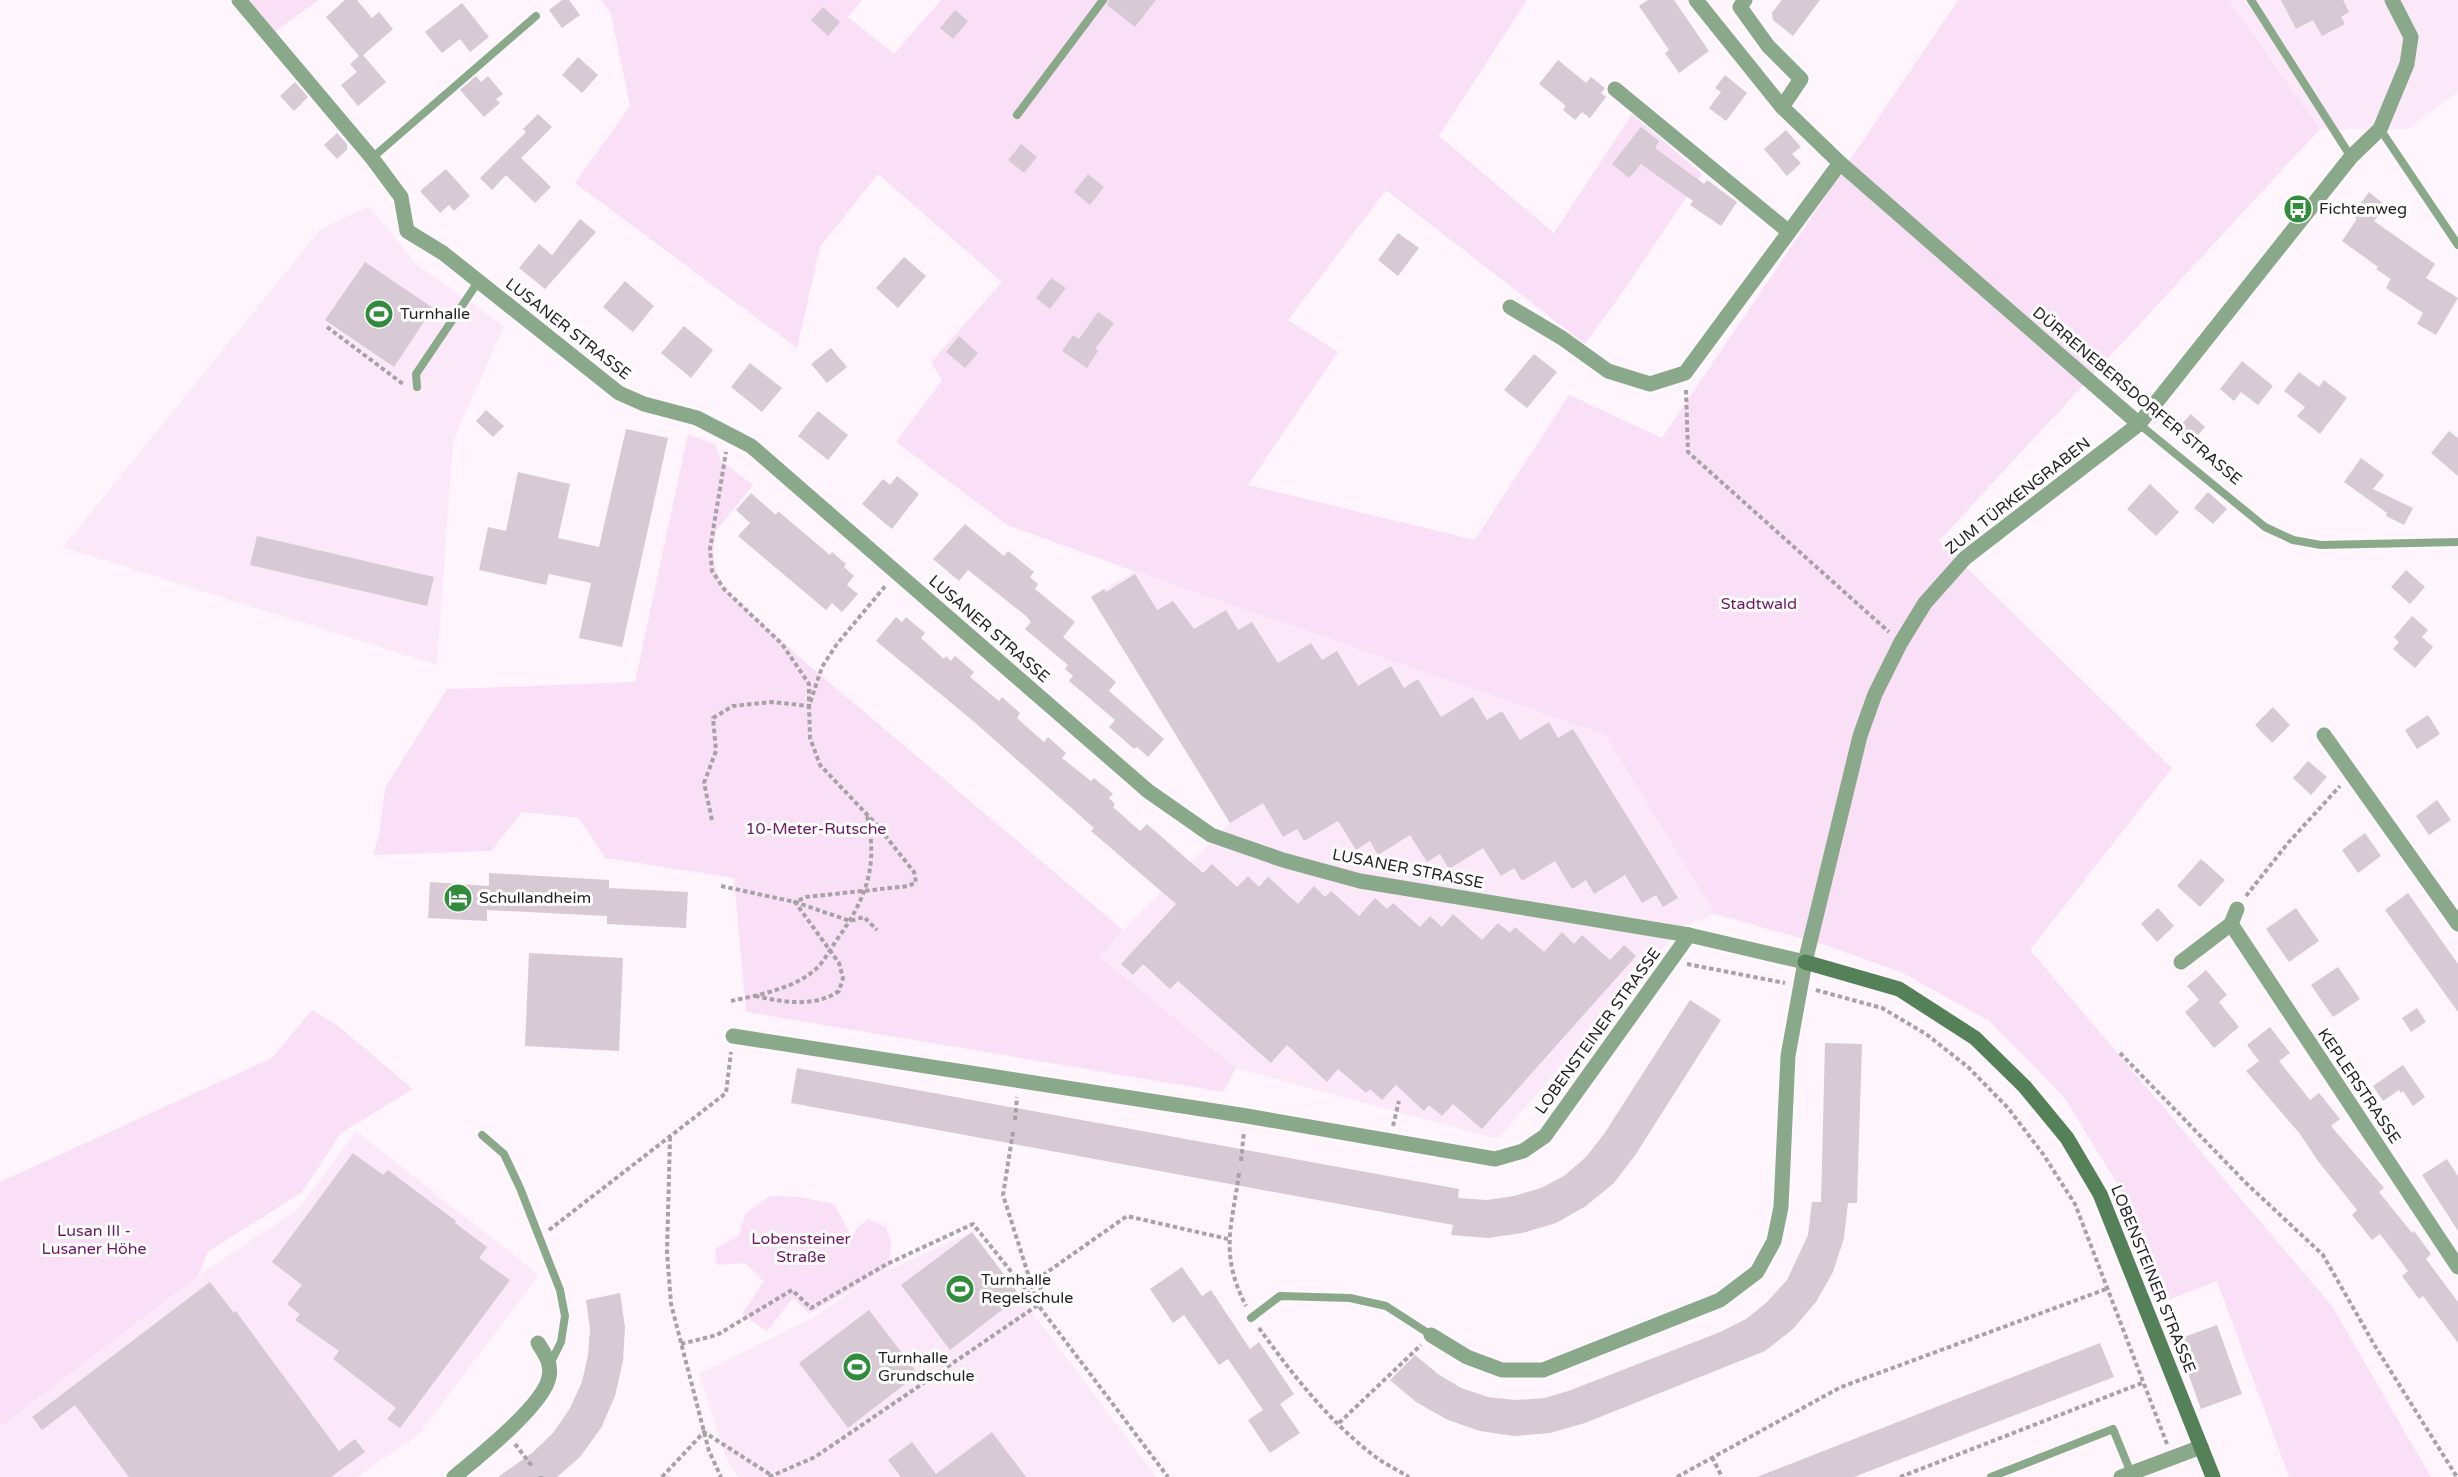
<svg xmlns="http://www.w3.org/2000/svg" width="2458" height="1477" viewBox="0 0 2458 1477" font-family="'Varela Round',sans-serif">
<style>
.built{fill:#fbe8f8}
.green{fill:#fae0f6}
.building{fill:#d7cad5}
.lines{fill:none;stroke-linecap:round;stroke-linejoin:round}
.path{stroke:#a8a1a6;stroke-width:4;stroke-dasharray:4.5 3;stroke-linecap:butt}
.lane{stroke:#8aa98b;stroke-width:8}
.street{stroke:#8aa98b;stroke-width:15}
.secondary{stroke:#548157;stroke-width:15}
.labels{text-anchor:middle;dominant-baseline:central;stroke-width:6;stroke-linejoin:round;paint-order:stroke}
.poi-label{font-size:16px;fill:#231e22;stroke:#fff;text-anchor:start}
.street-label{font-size:16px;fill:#231e22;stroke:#fff}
.park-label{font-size:16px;fill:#6d1767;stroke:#fff}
</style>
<rect width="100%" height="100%" fill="#fef6fc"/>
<!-- built -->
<g class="built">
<path d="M2229 0H2458V92L2407 129H2320Z"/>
<path d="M369 206 417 265 504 326 453 441 437 665 63 547 320 230Z"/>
<path d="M1134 571 1605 735 1715 914 1681 927 1498 1139 1236 1068 1100 957 1123 930 1230 823 1091 597Z"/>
<path d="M356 1131 539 1275 419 1434 357 1477H0V1427L198 1276 300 1208Z"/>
<path d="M972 1232 1156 1477H739L728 1463 699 1374 818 1315 867 1280Z"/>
</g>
<!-- green -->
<g class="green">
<path d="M242 0H319L270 35Z"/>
<path d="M601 0H862L848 17 894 54 941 0H1527L1439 136 1554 233 1632 114 1702 174 1626 287 1585 344 1386 190 1288 320 1338 352 1248 485 1475 540 1569 395 1662 438 1958 0H2229L2320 129 1939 541 2172 768 2030 950 2332 1306 2431 1477H2289L2217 1281 2160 1303 2116 1182 2064 1097 1989 1021 1903 973 1828 946 1715 914 1605 735 1134 571 1007 525 896 442 942 380 931 362 1002 282 878 174 820 247 797 348 575 183 630 106 611 14Z"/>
<path d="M688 434 716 445 720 460 753 485 716 531 713 553 716 570 724 589 805 662 1123 930 1100 957 1236 1068 1223 1092 746 1012 734 878 605 858 579 818 522 812 491 851 373 855 379 835 385 788 447 689 635 682Z"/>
<path d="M312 1010 338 1026 413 1089 341 1133 302 1192 208 1252 198 1276 0 1427V1182L272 1058Z"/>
<path d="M770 1196 800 1197 834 1204 852 1237 857 1228 868 1219 886 1227 891 1243 889 1267 809 1314 793 1298 767 1331 742 1314 764 1281 745 1263 717 1265 715 1249 738 1236 746 1213Z"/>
</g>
<!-- building -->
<g class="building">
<path d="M345 0H357L372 18 379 12 393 29 363 55 386 82 358 106 341 85 357 72 350 64 359 56 326 17Z"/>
<path d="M562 0H569L580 15 562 28 549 10Z"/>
<path d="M1109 0H1156L1135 27 1107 5Z"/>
<path d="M1648 0H1674L1709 51 1679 73 1665 53 1669 50 1639 6Z"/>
<path d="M1782 0H1820L1793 36 1773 20 1772 13Z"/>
<path d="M2281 0H2343L2349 12 2341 17 2345 24 2322 36 2313 20 2296 29Z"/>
<path d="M462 3 489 37 470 52 460 39 442 53 425 32Z"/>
<path d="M823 7 840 22 828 36 811 20Z"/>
<path d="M955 10 968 21 953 39 940 28Z"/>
<path d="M578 57 598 75 582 93 562 75Z"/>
<path d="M1558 60 1586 83 1591 77 1605 88 1601 93 1606 97 1590 118 1582 112 1575 120 1563 110 1566 106 1539 84Z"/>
<path d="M1725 75 1747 93 1726 121 1709 108 1721 92 1715 88Z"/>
<path d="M476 76 481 82 488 76 503 94 496 99 500 103 484 117 460 90Z"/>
<path d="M295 82 308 97 294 111 280 96Z"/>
<path d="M538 114 552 127 521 158 551 187 535 203 506 175 492 190 480 178 526 132 523 129Z"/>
<path d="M1641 127 1659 141 1655 148 1704 184 1707 180 1737 202 1721 226 1690 205 1693 201 1641 164 1629 178 1612 164Z"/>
<path d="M1786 130 1801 147 1792 154 1801 163 1787 176 1764 149Z"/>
<path d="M337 133 347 144V150L337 159 324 145Z"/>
<path d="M1021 144 1037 157 1024 173 1008 160Z"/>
<path d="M446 169 470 196 454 211 449 205 440 213 420 191Z"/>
<path d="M1088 174 1104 187 1090 205 1074 192Z"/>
<path d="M2369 192 2386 206 2374 221 2435 264 2426 278 2458 298 2436 335 2417 324 2423 313 2386 288 2391 279 2376 269 2378 267 2342 241 2357 219 2352 215Z"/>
<path d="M580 219 596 232 545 289 519 268 539 244 552 255Z"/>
<path d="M1398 233 1419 248 1398 276 1378 260Z"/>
<path d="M904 257 926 276 898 308 876 288Z"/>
<path d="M365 262 433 308 394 367 325 320Z"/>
<path d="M1051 278 1066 288 1050 309 1036 298Z"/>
<path d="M625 281 654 306 633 332 603 307Z"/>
<path d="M1098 312 1114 323 1095 349 1098 351 1087 368 1062 351 1073 335 1079 339Z"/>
<path d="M684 326 713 350 691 378 661 353Z"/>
<path d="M959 336 978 353 965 368 946 352Z"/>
<path d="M831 348 847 367 827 383 811 364Z"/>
<path d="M1534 354 1557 372 1527 408 1504 390Z"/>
<path d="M2242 361 2273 386 2258 405 2241 392 2234 401 2220 389Z"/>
<path d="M750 363 782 388 762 412 731 387Z"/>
<path d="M2299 372 2319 387 2324 380 2347 398 2320 434 2297 416 2305 407 2284 391Z"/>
<path d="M486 410 504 426 493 437 476 421Z"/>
<path d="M818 411 848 435 828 460 798 436Z"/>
<path d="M2191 414 2205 427 2192 442 2177 429Z"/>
<path d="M626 429 668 438 622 647 579 638 591 583 549 574 546 585 479 570 488 527 506 531 518 472 570 484 558 538 599 547Z"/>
<path d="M2449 431 2458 438V476L2431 453Z"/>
<path d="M2361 458 2384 475 2373 489 2413 508 2404 525 2386 516 2387 513 2344 482Z"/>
<path d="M897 476 919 494 892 529 862 504 883 479 890 485Z"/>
<path d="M2150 484 2179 512 2156 536 2127 509Z"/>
<path d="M2208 492 2227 509 2213 524 2194 508Z"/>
<path d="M751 493 776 515 778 511 830 555 832 552 846 564 844 567 854 576 847 585 858 594 842 612 832 603 826 610 738 536 750 523 736 510Z"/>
<path d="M965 524 1004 556 1008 551 1034 572 1030 577 1038 584 1035 589 1075 622 1063 637 1116 682 1109 691 1164 739 1148 757 1137 747 1134 749 1109 727 1115 720 1069 681 1073 676 1065 669 1068 665 1025 629 1031 622 1026 616 968 570 959 581 933 559Z"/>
<path d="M257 536 434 577 427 606 250 565Z"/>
<path d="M2406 570 2425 587 2410 604 2391 587Z"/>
<path d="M1135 574 1157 610 1173 601 1194 629 1226 610 1238 630 1252 622 1278 663 1311 643 1322 660 1337 651 1358 686 1391 666 1404 688 1418 679 1441 717 1473 697 1487 720 1502 711 1520 740 1549 722 1558 738 1573 729 1678 898 1663 907 1656 895 1642 903 1625 875 1594 894 1586 880 1572 889 1555 861 1522 881 1514 868 1501 876 1483 848 1449 869 1440 854 1427 862 1410 835 1378 855 1370 841 1356 850 1338 821 1304 841 1297 829 1283 837 1263 803 1230 823 1091 597 1104 589 1106 592Z"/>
<path d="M2412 616 2428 630 2422 637 2433 647 2415 668 2393 649 2399 642 2394 637Z"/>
<path d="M896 617 902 622 906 617 925 633 921 638 944 659 946 656 951 661 955 656 974 672 970 677 999 701 1002 697 1020 713 1017 718 1028 728 1044 742 1048 737 1066 753 1062 758 1091 781 1094 778 1113 794 1109 798 1115 804 1113 807 1140 831 1147 824 1203 873 1212 864 1237 887 1248 876 1259 887 1268 877 1298 904 1314 886 1325 897 1331 891 1359 916 1375 898 1387 909 1393 903 1420 927 1430 916 1442 927 1453 914 1482 940 1498 923 1510 933 1515 927 1544 952 1562 932 1574 944 1582 935 1610 960 1624 945 1636 956 1482 1129 1453 1104 1442 1116 1429 1105 1424 1111 1396 1085 1382 1100 1370 1089 1366 1093 1338 1069 1327 1082 1287 1045 1271 1063 1178 981 1170 989 1143 964 1133 975 1121 964 1176 904 1091 831 1094 828 972 720 876 641Z"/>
<path d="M2273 707 2290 725 2272 743 2255 725Z"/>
<path d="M2428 715 2440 734 2417 749 2405 730Z"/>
<path d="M2308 761 2327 777 2311 795 2293 778Z"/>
<path d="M2437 800 2451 820 2429 835 2416 816Z"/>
<path d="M2365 833 2381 856 2358 873 2342 850Z"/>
<path d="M2201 859 2225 880 2200 907 2177 886Z"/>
<path d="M489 873 609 880V888L688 892 686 928 607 924V916L487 910V921L428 918 430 882 489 886Z"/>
<path d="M2408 893 2458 964V1012L2385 910Z"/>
<path d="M2158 908 2174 926 2157 942 2141 924Z"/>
<path d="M2296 908 2319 941 2289 962 2266 929Z"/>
<path d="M529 953 623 958 619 1051 525 1046Z"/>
<path d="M2338 967 2360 999 2333 1017 2311 985Z"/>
<path d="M2206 970 2227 995 2219 1002 2239 1027 2214 1048 2185 1012 2199 1000 2187 986Z"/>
<path d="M1690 1000 1721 1020 1636 1154 1614 1183 1586 1206 1556 1223 1522 1233 1488 1238 1451 1235 1453 1225 791 1103 797 1068 1459 1189 1458 1198 1487 1200 1514 1196 1541 1188 1564 1176 1586 1157 1604 1134Z"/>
<path d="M2417 1008 2426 1022 2411 1032 2402 1018Z"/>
<path d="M2270 1027 2290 1053 2279 1061 2310 1100 2319 1093 2340 1119 2331 1126 2384 1188 2379 1192 2412 1233 2414 1231 2431 1254 2426 1259 2458 1302V1343L2423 1296 2419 1299 2402 1276 2408 1271 2380 1234 2372 1240 2352 1215 2357 1210 2318 1161 2300 1134 2246 1071 2259 1061 2247 1045Z"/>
<path d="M1825 1043 1862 1044 1857 1203H1848L1844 1238 1833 1272 1816 1302 1793 1329 1765 1351 1585 1423 1550 1433 1514 1436 1480 1431 1448 1420 1416 1402 1390 1380 1415 1355 1438 1374 1461 1388 1488 1397 1515 1400 1545 1398 1571 1390 1720 1332 1746 1319 1766 1303 1787 1280 1808 1235 1812 1202H1821Z"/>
<path d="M2403 1065 2425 1097 2413 1106 2403 1091 2401 1093 2399 1090 2383 1101 2373 1086Z"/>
<path d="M353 1153 383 1175 388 1170 456 1221 455 1223 487 1247 479 1258 510 1280 400 1428 387 1419 396 1408 333 1359 339 1351 295 1320 300 1314 287 1304 302 1285 272 1262Z"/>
<path d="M2447 1159 2458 1176V1231L2422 1175Z"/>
<path d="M972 1232 1020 1296 950 1350 901 1285Z"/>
<path d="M1182 1267 1202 1296 1211 1290 1250 1349 1259 1342 1294 1394 1280 1404 1300 1433 1270 1453 1248 1420 1263 1410 1228 1359 1219 1365 1184 1315 1173 1323 1150 1289Z"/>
<path d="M210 1282 234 1313 236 1311 243 1321 339 1451 355 1439 365 1452 331 1477H129L75 1405 42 1430 32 1417Z"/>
<path d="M620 1293 625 1327 623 1361 615 1396 601 1428 580 1457 557 1477H498L532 1453 553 1433 569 1410 582 1382 588 1355 590 1329 586 1300Z"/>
<path d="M869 1310 918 1374 848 1428 799 1363Z"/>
<path d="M2217 1325 2242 1394 2201 1409 2176 1340Z"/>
<path d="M2100 1343 2114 1377 1854 1477H1757Z"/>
<path d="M992 1432 1026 1477H901L888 1460 912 1442 936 1474Z"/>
</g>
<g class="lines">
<!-- path -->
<g class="path">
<path d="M327 327 403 384"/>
<path d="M1686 390 1688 452 1889 632"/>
<path d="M712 820 704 783 716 751 713 718 733 706 772 702 809 706V684L782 644 724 589 712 571 710 549 726 452"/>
<path d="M721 886 795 902 850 921 864 917 877 930"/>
<path d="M2246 896 2288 843 2340 786"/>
<path d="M1687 964 1785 983"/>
<path d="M1816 990 1882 1008 1926 1034 1968 1067 2008 1108 2043 1154 2075 1204 2167 1444"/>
<path d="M755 996C784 1002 814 1008 839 991L843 978 839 963 795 902 806 897 909 886 916 882 914 872 876 824 820 765 810 738 809 706 822 667 837 644 886 585"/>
<path d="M731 1001C759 995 796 988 817 968 824 961 830 950 836 941 865 900 879 868 867 816"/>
<path d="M2120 1053 2247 1184 2323 1255 2375 1346 2457 1477"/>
<path d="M1015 1120 1017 1097"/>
<path d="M1393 1126 1399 1101"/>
<path d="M1013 1132 1003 1195 1037 1302"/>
<path d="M670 1137 667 1252 671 1304 709 1451 721 1477"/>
<path d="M1241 1161 1244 1131"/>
<path d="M1239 1173C1232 1227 1219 1253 1246 1306"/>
<path d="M549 1230 726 1093 731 1052"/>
<path d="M1038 1305 1043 1275 1127 1216 1228 1239"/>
<path d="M1259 1328C1292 1374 1331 1424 1377 1458 1387 1465 1399 1471 1409 1477"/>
<path d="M681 1344 717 1335 792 1290 811 1308 887 1264 973 1224 1038 1305"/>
<path d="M1339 1423 1421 1345"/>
<path d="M515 1444 532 1466"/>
<path d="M1712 1457 1722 1477"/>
<path d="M541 1476V1477"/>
<path d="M662 1477 704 1432 771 1475"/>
<path d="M769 1477 815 1457 1038 1305 1168 1477"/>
<path d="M1677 1477 1841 1387 2109 1288"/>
<path d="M1900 1477 2142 1383"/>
</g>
<!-- lane -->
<g class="lane">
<path d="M2251 0 2351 157"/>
<path d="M1017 115 1103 0"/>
<path d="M2380 129 2458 245"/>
<path d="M372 158 536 16"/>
<path d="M417 387 416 374 478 282"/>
<path d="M2139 424 2265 527 2293 540 2321 545 2458 542"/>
<path d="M482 1135 504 1154 520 1188 560 1290 565 1316 561 1342 550 1364"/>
<path d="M1251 1318 1280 1296 1350 1298 1386 1306 1431 1335"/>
<path d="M1991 1477 2113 1429 2131 1473"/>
</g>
<!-- street -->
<g class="street">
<path d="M239 0 372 158 401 197 407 231 443 253 619 393 644 404 697 418 751 446 1148 791 1211 835 1283 860 1360 881 1689 935"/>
<path d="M1696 0 1782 107 1840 163 2139 424"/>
<path d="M1745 0 1740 7 1768 46 1801 79 1782 107"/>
<path d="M1615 89 1789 232"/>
<path d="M1510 307 1562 338 1608 371 1650 384 1685 373 1840 163"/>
<path d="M2324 735 2458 924"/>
<path d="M2231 924 2458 1267"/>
<path d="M2181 962 2231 924 2237 909"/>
<path d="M733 1036 1247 1116 1495 1159 1523 1151 1545 1136 1689 935 1805 962"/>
<path d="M1431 1335 1467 1357 1502 1370H1543L1720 1300 1757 1272 1774 1241 1781 1207 1788 1056 1805 962 1860 736 1875 694 1901 642 1925 603 1965 558 2139 424 2351 157 2380 129 2407 64 2411 37 2392 0"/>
<path d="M454 1477C477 1458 544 1405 549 1377 552 1364 545 1354 538 1343"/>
<path d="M2121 1477 2201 1447"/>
</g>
<!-- secondary -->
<path class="secondary" d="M1805 962 1899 989 1975 1038 2025 1087 2067 1138 2100 1194 2213 1477"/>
</g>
<!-- icons -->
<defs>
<g id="bus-disc" transform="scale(1.5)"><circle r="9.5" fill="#328c3d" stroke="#fff"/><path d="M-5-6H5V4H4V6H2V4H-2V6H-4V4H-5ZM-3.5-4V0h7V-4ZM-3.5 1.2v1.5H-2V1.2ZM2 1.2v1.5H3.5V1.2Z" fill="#fff"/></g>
<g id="stadium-disc" transform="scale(1.5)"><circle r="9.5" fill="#328c3d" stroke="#fff"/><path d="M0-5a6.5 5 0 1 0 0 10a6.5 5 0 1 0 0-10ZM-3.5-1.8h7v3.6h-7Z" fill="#fff"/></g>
<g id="hotel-disc" transform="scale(1.5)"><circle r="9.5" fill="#328c3d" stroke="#fff"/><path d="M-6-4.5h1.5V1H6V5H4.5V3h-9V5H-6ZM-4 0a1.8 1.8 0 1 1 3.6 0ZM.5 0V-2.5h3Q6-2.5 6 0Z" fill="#fff"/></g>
</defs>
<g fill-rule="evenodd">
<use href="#bus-disc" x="2298" y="209"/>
<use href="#stadium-disc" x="379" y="314"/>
<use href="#hotel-disc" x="458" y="898"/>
<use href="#stadium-disc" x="960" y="1289"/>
<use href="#stadium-disc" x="857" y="1367"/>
</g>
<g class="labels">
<!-- poi labels -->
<g class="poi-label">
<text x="2319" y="209">Fichtenweg</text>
<text x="400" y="314">Turnhalle</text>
<text x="479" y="898">Schullandheim</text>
<text x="981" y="1280">Turnhalle<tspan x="981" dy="18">Regelschule</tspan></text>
<text x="878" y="1358">Turnhalle<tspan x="878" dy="18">Grundschule</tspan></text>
</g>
<!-- street labels -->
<g class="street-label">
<text transform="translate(568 329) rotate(38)">LUSANER STRASSE</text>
<text transform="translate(2137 396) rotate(40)">DÜRRENEBERSDORFER STRASSE</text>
<text transform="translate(2018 496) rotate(-38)">ZUM TÜRKENGRABEN</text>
<text transform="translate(989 629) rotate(41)">LUSANER STRASSE</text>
<text transform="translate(1408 869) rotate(11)">LUSANER STRASSE</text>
<text transform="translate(1598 1031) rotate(-54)">LOBENSTEINER STRASSE</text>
<text transform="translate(2359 1086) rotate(56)">KEPLERSTRASSE</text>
<text transform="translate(2153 1279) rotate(68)">LOBENSTEINER STRASSE</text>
</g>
<!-- park labels -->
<g class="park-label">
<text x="1759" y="604">Stadtwald</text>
<text x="816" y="829">10-Meter-Rutsche</text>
<text x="94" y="1231">Lusan III -<tspan x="94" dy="18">Lusaner Höhe</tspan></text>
<text x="801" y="1239">Lobensteiner<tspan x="801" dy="18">Straße</tspan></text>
</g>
</g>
</svg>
